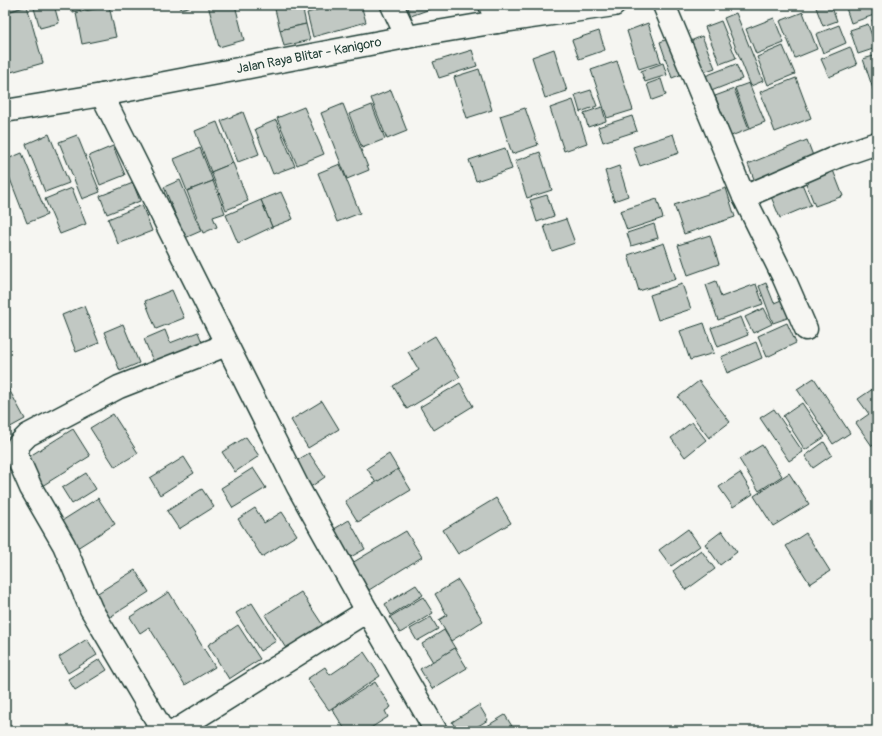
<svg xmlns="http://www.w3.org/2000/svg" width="882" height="736" viewBox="0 0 882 736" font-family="Pangolin,sans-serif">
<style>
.building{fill:#c1c8c3;stroke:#1f3d34}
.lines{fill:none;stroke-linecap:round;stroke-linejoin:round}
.street-casing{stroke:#1f3d34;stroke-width:25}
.secondary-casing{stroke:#1f3d34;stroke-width:25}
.street{stroke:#f6f6f2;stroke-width:22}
.secondary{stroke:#f6f6f2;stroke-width:22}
.labels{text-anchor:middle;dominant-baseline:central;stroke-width:3.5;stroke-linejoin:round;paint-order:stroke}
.street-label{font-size:13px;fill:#1f3d34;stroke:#f6f6f2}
</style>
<rect width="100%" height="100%" fill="#f6f6f2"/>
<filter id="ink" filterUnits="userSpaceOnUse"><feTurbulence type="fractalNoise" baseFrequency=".025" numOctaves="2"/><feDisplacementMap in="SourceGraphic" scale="8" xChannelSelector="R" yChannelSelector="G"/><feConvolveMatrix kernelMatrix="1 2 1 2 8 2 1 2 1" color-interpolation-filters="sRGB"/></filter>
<g filter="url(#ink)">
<!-- building -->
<g class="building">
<path d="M5 5H26L27 6 5 13Z"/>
<path d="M33 5H54L59 23 40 28Z"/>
<path d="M72 5H105L73 12Z"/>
<path d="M180 5H196L181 9Z"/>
<path d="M208 5H235L244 40 219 47Z"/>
<path d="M274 5H302L306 24 280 30Z"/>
<path d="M334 5H361L366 22 313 37 307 13Z"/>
<path d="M407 5H429L430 9 411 16Z"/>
<path d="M815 5H831L837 21 823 26Z"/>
<path d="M845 5H877V14L851 23Z"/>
<path d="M27 6 43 63 11 72 5 52V13Z"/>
<path d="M109 6 116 37 82 44 76 13Z"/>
<path d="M803 12 817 49 795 58 780 21Z"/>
<path d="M736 13 763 81 751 86 724 18Z"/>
<path d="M774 18 784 43 756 54 746 29Z"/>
<path d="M877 18V33L872 20Z"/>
<path d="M721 21 736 58 720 64 705 27Z"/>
<path d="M648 23 661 62 639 69 627 31Z"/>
<path d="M306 24 310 40 284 46 280 30Z"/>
<path d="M868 24 876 48 858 54 850 30Z"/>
<path d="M839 25 846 43 823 53 816 34Z"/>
<path d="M599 31 605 50 579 59 572 40Z"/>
<path d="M702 36 715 68 698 74 686 43Z"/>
<path d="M673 37 685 73 672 78 660 42Z"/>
<path d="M783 46 795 74 768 85 757 57Z"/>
<path d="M850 47 857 65 829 77 821 59Z"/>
<path d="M554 49 567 91 545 98 532 57Z"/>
<path d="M472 50 477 66 439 78 433 62Z"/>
<path d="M877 55V94L875 95 863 59Z"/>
<path d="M617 61 633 110 607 118 591 70Z"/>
<path d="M663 63 667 75 645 82 641 71Z"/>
<path d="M736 64 742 79 706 93 700 78Z"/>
<path d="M479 69 492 110 467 118 454 77Z"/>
<path d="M796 78 811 118 775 132 760 92Z"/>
<path d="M661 79 666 95 652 100 647 84Z"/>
<path d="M749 83 765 122 750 128 735 88Z"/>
<path d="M734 89 749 129 731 136 715 96Z"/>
<path d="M391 90 407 131 387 139 371 98Z"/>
<path d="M591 90 597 106 580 112 575 95Z"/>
<path d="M573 100 587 143 564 151 550 108Z"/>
<path d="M343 104 369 170 347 179 321 113Z"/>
<path d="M372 105 385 139 362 148 349 114Z"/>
<path d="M304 107 324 154 297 165 277 118Z"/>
<path d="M602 107 606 121 588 127 584 113Z"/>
<path d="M525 108 538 145 512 154 500 116Z"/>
<path d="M243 112 259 154 238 162 221 121Z"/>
<path d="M632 116 637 131 603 142 598 127Z"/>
<path d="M276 120 295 166 273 174 255 129Z"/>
<path d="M217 122 233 163 211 172 195 131Z"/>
<path d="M49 134 69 183 45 192 26 144Z"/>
<path d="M673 134 679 153 640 166 633 147Z"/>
<path d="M77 135 100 192 82 199 59 142Z"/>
<path d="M807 140 815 161 756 184 748 164Z"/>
<path d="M113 146 125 175 100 185 89 156Z"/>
<path d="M200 148 213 181 187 191 174 159Z"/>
<path d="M505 148 512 169 476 181 469 160Z"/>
<path d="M540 152 552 190 527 198 515 161Z"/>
<path d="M22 153 47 215 27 223 5 166V160Z"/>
<path d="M877 153V173L870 156Z"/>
<path d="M233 163 248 201 226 210 211 172Z"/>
<path d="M340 164 360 213 337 222 318 173Z"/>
<path d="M831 165 843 196 815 206 803 176Z"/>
<path d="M619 166 628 196 614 201 605 171Z"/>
<path d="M800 179 811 205 780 218 769 192Z"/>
<path d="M180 180 201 231 185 238 164 187Z"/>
<path d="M213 181 225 213 213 217 217 227 203 233 187 191Z"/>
<path d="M133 183 140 201 107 214 100 196Z"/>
<path d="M72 188 86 224 60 234 45 199Z"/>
<path d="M726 188 735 217 684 234 674 205Z"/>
<path d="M281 192 293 219 272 227 261 200Z"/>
<path d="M547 195 554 216 537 222 530 200Z"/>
<path d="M657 199 663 218 627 230 620 211Z"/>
<path d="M261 200 272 227 238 243 226 215Z"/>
<path d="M142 205 152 231 118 244 108 219Z"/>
<path d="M566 219 575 243 552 251 544 226Z"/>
<path d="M654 224 658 238 631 246 627 233Z"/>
<path d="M710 235 719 264 688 275 678 245Z"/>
<path d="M664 243 676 279 639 291 628 255Z"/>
<path d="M716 281 721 297 756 284 763 304 718 320 706 285Z"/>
<path d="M766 283 774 303 786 298 793 316 773 323 759 286Z"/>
<path d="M682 284 691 309 658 320 650 295Z"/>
<path d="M172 290 184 318 156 329 145 301Z"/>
<path d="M84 306 99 343 76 352 62 315Z"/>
<path d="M764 308 772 324 753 333 745 317Z"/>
<path d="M741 317 748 335 718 347 711 328Z"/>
<path d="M704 323 714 353 690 360 680 331Z"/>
<path d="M787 323 796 343 767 357 758 336Z"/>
<path d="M123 324 139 363 120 371 104 332Z"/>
<path d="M165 330 170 343 198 332 204 347 155 366 144 339Z"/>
<path d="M435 336 460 377 407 409 393 386 419 370 408 352Z"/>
<path d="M756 342 762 358 727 373 721 357Z"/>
<path d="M814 378 850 433 833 444 797 389Z"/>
<path d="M699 381 730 422 709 438 678 397Z"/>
<path d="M5 382 25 419 5 430Z"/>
<path d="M460 383 473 406 434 430 420 407Z"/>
<path d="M877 386V442L872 446 856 423 869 414 858 399Z"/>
<path d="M322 401 339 429 308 448 291 420Z"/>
<path d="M802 403 825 437 805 450 783 416Z"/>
<path d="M774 409 803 452 789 461 760 418Z"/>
<path d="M113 414 138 453 115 467 90 428Z"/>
<path d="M692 422 706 440 685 457 671 438Z"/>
<path d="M73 429 90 456 42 486 25 459Z"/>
<path d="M246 437 259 456 235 472 222 452Z"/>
<path d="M824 442 832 455 813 468 805 456Z"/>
<path d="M762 445 782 476 759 491 739 459Z"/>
<path d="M309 453 325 477 309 488 293 463Z"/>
<path d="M389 454 398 469 376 483 367 468Z"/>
<path d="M184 457 194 473 160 495 150 478Z"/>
<path d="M253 468 266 488 233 508 221 488Z"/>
<path d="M398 469 411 490 358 522 345 501Z"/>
<path d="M86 473 96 489 72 504 62 488Z"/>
<path d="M740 473 753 494 733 507 719 487Z"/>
<path d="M789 473 809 504 773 526 754 496Z"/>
<path d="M202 489 214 507 179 529 167 511Z"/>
<path d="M98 498 115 524 77 548 60 522Z"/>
<path d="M496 498 511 523 458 554 443 530Z"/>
<path d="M255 508 264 523 282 512 297 535 262 557 238 519Z"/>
<path d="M349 520 365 549 347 559 331 531Z"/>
<path d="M688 529 700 546 671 566 659 550Z"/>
<path d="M406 531 422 557 369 590 352 563Z"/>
<path d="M722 531 737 552 720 565 705 544Z"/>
<path d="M806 533 830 571 810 584 786 546Z"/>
<path d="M701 550 715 569 686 590 673 571Z"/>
<path d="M135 570 149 592 107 619 93 596Z"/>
<path d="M458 580 483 621 451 641 439 620 447 615 435 594Z"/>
<path d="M416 585 423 595 391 615 385 604Z"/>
<path d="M169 592 215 667 185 685 149 627 140 633 130 617Z"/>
<path d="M301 592 324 627 287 650 265 615Z"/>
<path d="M423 597 433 613 400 633 390 617Z"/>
<path d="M252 603 276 641 260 651 236 613Z"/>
<path d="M431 617 438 629 417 641 410 629Z"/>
<path d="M238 625 260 659 229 679 208 645Z"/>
<path d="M444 630 455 648 433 662 422 644Z"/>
<path d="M87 639 97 655 68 673 59 657Z"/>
<path d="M455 648 467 668 432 689 420 669Z"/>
<path d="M364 652 380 676 329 710 307 679 325 667 330 675Z"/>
<path d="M100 659 107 670 75 690 68 679Z"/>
<path d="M375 682 391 707 385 711 388 717 366 731H346L332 709Z"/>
<path d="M479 705 488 720 470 731H457L452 722Z"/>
<path d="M505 715 515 731H479Z"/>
</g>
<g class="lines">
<!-- street casing -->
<g class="street-casing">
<g id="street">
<path d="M392 5 407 37"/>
<path d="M490 5 497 22"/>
<path d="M664 5 744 197 783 276 806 329"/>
<path d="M102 95 298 487 367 611 436 731"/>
<path d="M744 197 839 156 877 143"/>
<path d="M163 731 91 609 64 545 31 488 17 456 18 445 28 435 119 387 226 345"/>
<path d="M175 731 367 611"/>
</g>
</g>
<!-- secondary casing -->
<g class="secondary-casing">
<g id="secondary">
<path id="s1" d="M5 111 102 95 401 38 497 22 614 5"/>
</g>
</g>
<!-- street -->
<use href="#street" class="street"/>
<!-- secondary -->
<use href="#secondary" class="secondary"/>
</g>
</g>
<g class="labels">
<!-- street labels -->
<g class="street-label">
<text stroke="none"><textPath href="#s1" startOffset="309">Jalan Raya Blitar - Kanigoro</textPath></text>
</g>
</g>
<!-- margin -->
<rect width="882" height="736" fill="none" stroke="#f6f6f2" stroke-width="20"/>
<rect x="10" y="10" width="862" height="716" fill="none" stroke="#1f3d34" stroke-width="1.5" filter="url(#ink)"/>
</svg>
